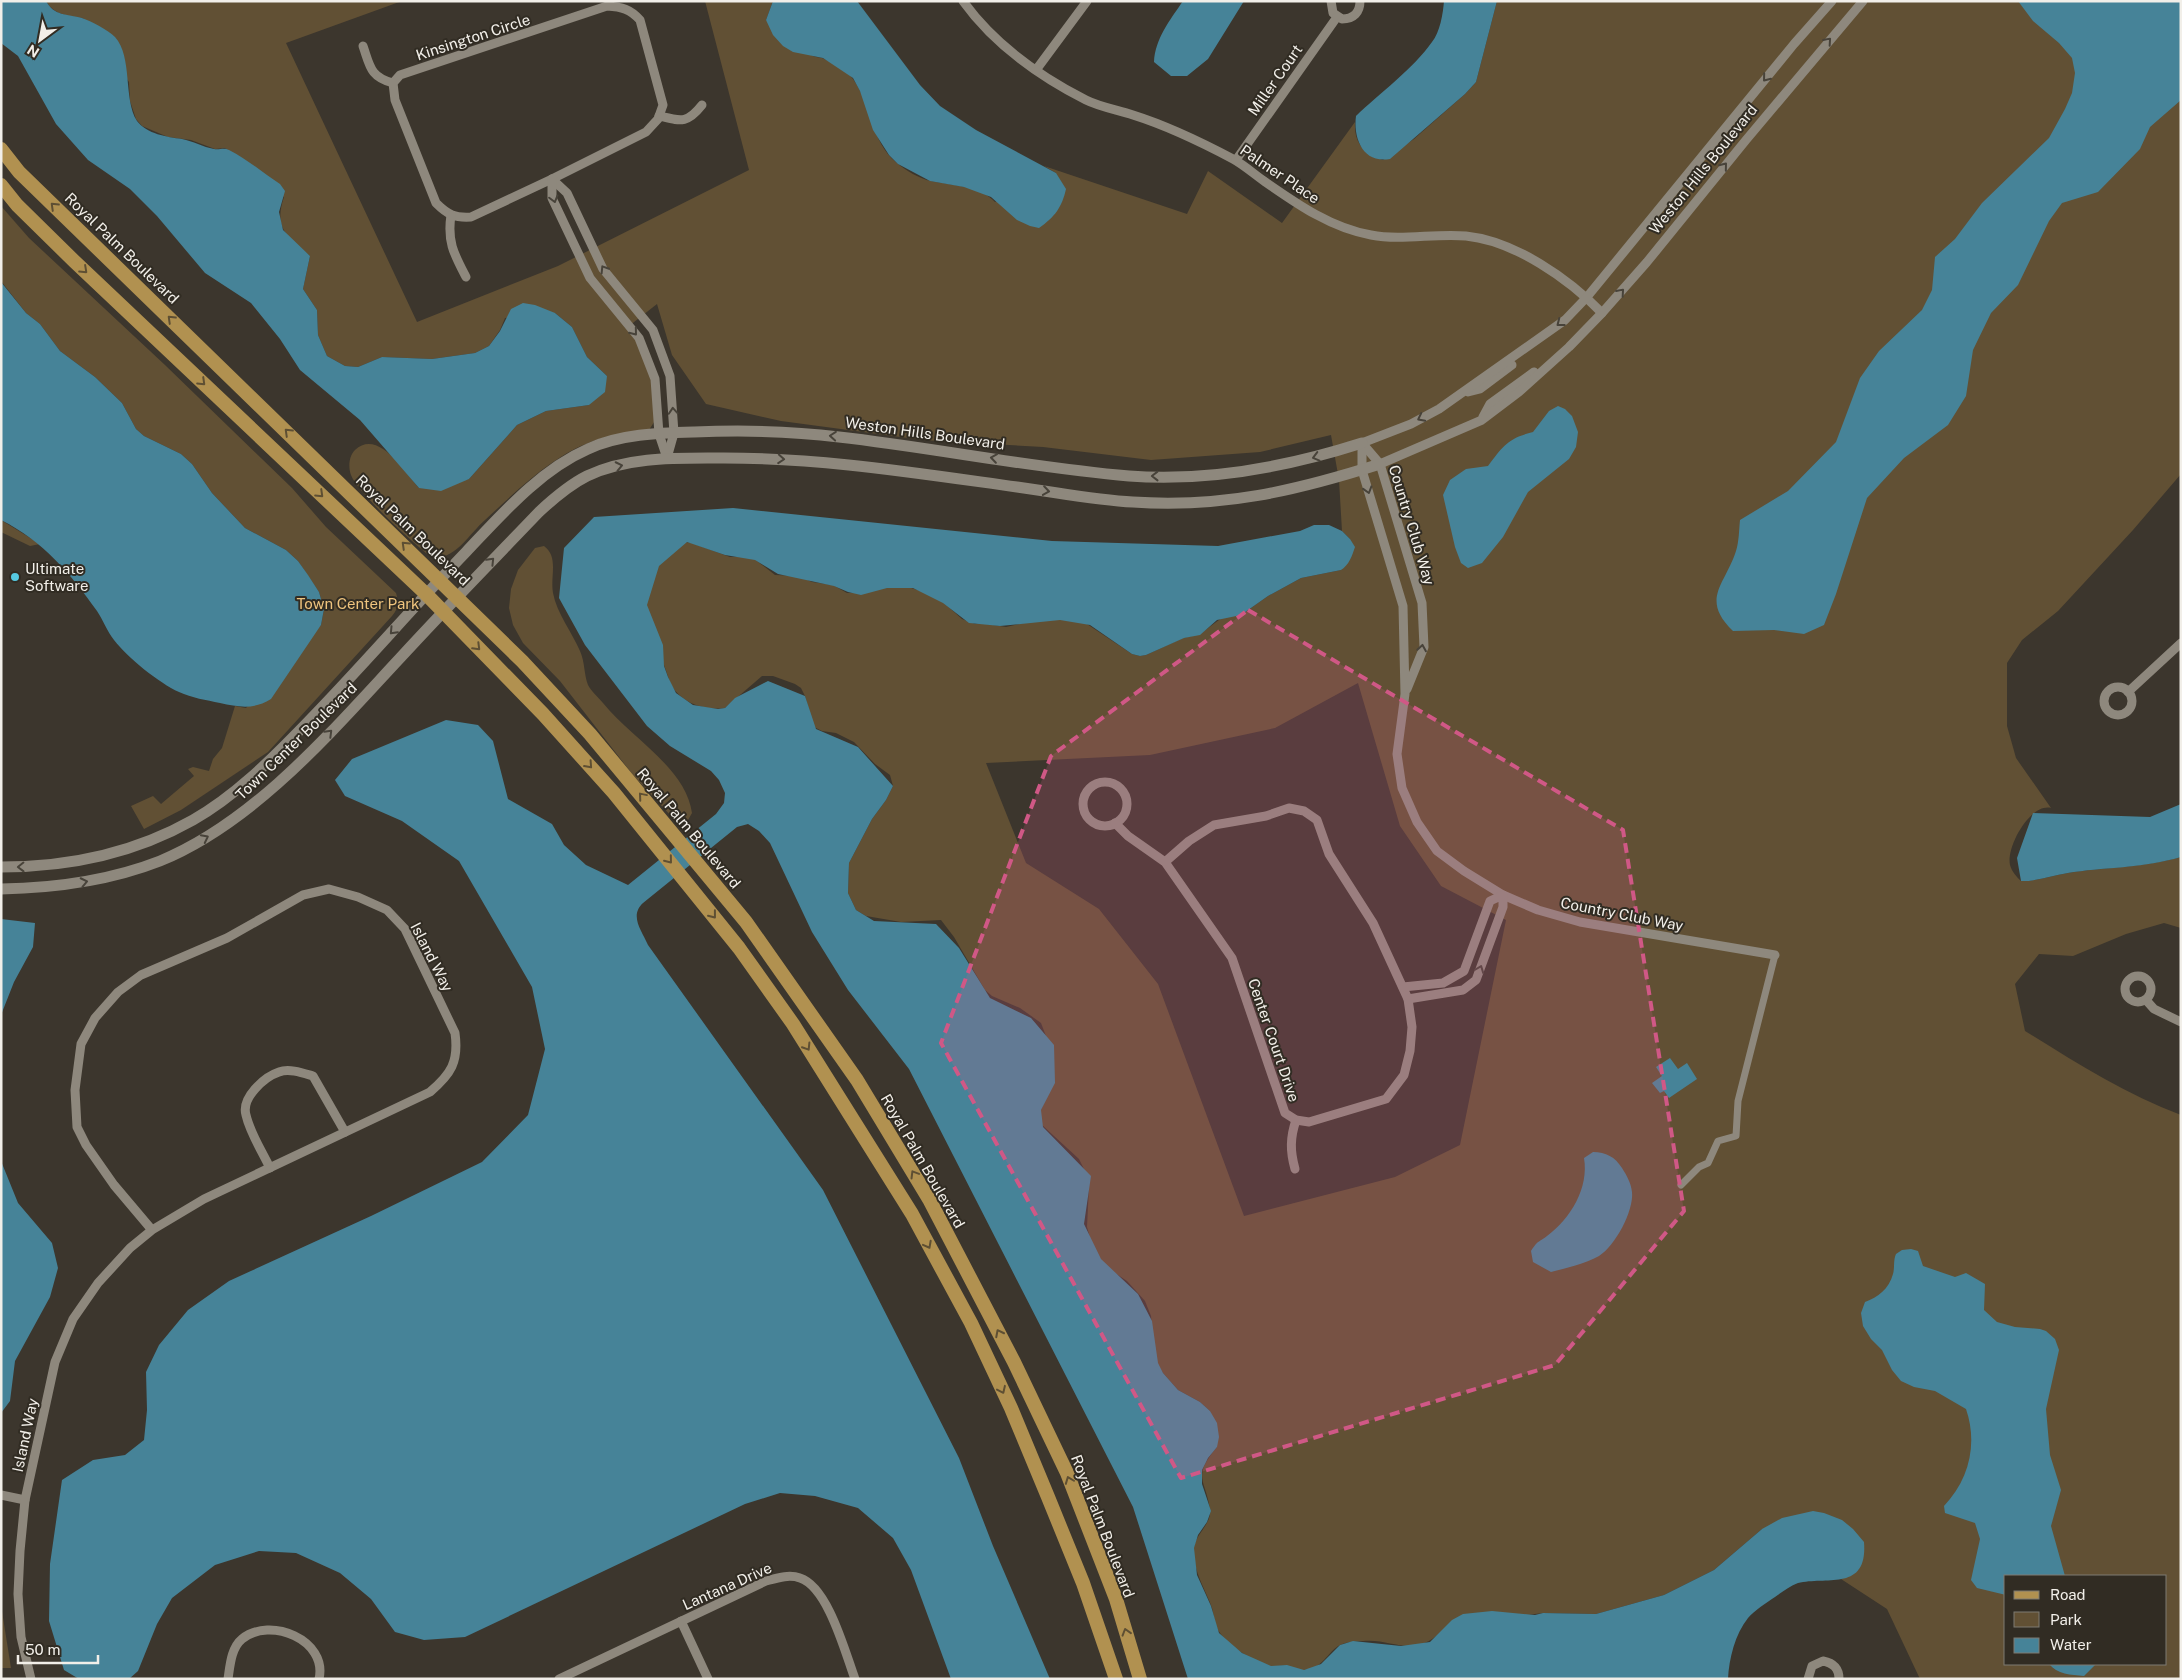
<svg xmlns="http://www.w3.org/2000/svg" width="2182" height="1680" viewBox="0 0 2182 1680" font-family="'Public Sans',sans-serif">
<style>
.green{fill:#615034;fill-rule:evenodd}
.water{fill:#468398}
.lines{fill:none;stroke-linecap:round;stroke-linejoin:round}
.pedestrian{stroke:#8e887d;stroke-width:7}
.minor{stroke:#8e887d;stroke-width:9}
.tertiary{stroke:#8e887d;stroke-width:11}
.primary{stroke:#b19150;stroke-width:14}
.oneway{stroke:#48433a}
.oneway2{stroke:#5e4f33}
.marked{fill:#d05886;fill-opacity:0.2;stroke:#d05886;stroke-width:4;stroke-dasharray:10 6;stroke-linejoin:round}
.poi-dot{fill:#56c9e1;stroke:#312c23;stroke-width:2}
.labels{text-anchor:middle;dominant-baseline:central;stroke-width:4;stroke-linejoin:round;paint-order:stroke}
.street-label{font-size:15px;fill:#f2efe9;stroke:#312c23}
.poi-label{font-size:15px;fill:#f2efe9;stroke:#312c23;text-anchor:start}
.park-label{font-size:15px;fill:#efc47e;stroke:#312c23}
</style>
<rect width="100%" height="100%" fill="#3c362d"/>
<!-- green -->
<g class="green">
<path d="M46 1H402L286 43 417 322 558 266 749 170 705 1H773L766 20C778 29 798 49 811 55 814 57 818 57 822 58 832 62 847 70 853 79 872 105 870 141 897 163 905 170 920 179 931 181 950 185 981 186 995 202L1056 173 1044 166 1187 214 1208 171 1282 223 1355 122C1354 143 1363 153 1383 160L1414 139 1465 94 1476 82 1497 1H2181V474L2133 530 2058 611 2022 640 2007 663V726L2016 758 2051 808C2030 803 2006 847 2010 865 2012 872 2016 876 2021 881 2034 882 2058 874 2074 872 2110 867 2146 867 2181 857V928L2164 923 2126 934 2073 956 2039 954 2015 984 2025 1031C2075 1062 2125 1094 2181 1115V1679H1920L1887 1609 1841 1579 1858 1570 1864 1549 1762 1529 1714 1570 1664 1595 1596 1614 1543 1613 1527 1615 1441 1632C1412 1659 1393 1638 1363 1641 1357 1641 1346 1642 1340 1645 1326 1653 1324 1668 1304 1670 1297 1671 1292 1666 1285 1666 1280 1665 1275 1667 1270 1666 1253 1661 1231 1648 1220 1633 1215 1627 1214 1616 1212 1608 1205 1588 1192 1570 1194 1547 1196 1534 1212 1523 1210 1510 1206 1479 1191 1478 1217 1447L1210 1411 1200 1402 1178 1390 1163 1373 1155 1360 1151 1316 1145 1301 1127 1281 1100 1263 1092 1245 1087 1227 1089 1186 1085 1171 1079 1159 1042 1125 1039 1114 1048 1095 1049 1044 1041 1023 1020 1008 992 996 985 990 954 937 941 920 901 922 866 916 856 910 848 893 849 863 872 819 886 800 893 786 890 775 875 764 854 742 836 733 822 731 814 727 805 696 801 688 795 684 773 676H762L725 708C704 711 682 703 671 685L645 611 654 569 679 541 692 543 730 557H752L775 575 799 576 812 582 833 585 847 593H859L870 586 908 587 921 591 943 602 962 619 975 624 980 623 1006 627 1047 618 1081 620 1132 654 1140 656 1146 655 1183 638 1200 634 1223 617 1241 615 1268 596 1301 578 1341 570 1350 539 1342 531 1339 480 1331 435 1260 452 1151 460 1043 447 923 440 781 421 706 404 672 355 657 304 629 326 655 379 656 419 649 430C635 432 621 434 607 437 559 448 520 488 485 520 468 535 455 561 431 557 414 544 357 492 351 475 348 467 349 456 355 450 378 428 405 472 419 488L469 479 517 425 546 411 589 405 607 376 587 357 572 327 555 313 505 318 500 330 489 346 475 353 432 359 382 357 358 367 345 366 327 356 318 335 317 310 303 289 310 256C288 237 273 229 284 197L225 148 215 149 191 140 168 137 142 126 136 119 130 101 129 82 83 18C68 16 54 15 46 1ZM1358 683 1400 826 1441 886 1506 920 1460 1145 1395 1177 1244 1216 1158 984 1099 909 1026 863 986 763 1150 755 1275 728ZM2006 1576H2166V1664H2006Z"/>
<path d="M1 206 29 238 165 365 292 488 326 527 396 593C399 603 398 609 392 616L268 752 181 810 144 829 131 806 153 796 161 804 194 776 188 769 193 767 209 771 213 759 222 748 235 706 246 708 321 625 324 609 319 592 298 561 286 550 245 528 212 493 192 464 181 454 144 436 136 429 122 403 95 377 60 351 40 324 26 313 1 281Z"/>
<path d="M1 520 40 544 30 546 1 532Z"/>
<path d="M544 546C559 557 550 576 553 593 557 614 572 632 580 651 585 662 584 675 588 685 591 691 598 697 603 703 630 737 686 768 692 813L688 820 681 823 672 817 633 775 560 681 523 643 513 625 509 608 511 589 518 570 535 548Z"/>
<path d="M1 1605 11 1668H1Z"/>
</g>
<!-- water -->
<g class="water">
<path d="M1 1H46C54 16 67 14 82 18 91 21 108 30 115 37 133 57 123 99 137 121 147 134 167 137 182 139 193 141 203 147 214 149 220 150 224 147 229 150 247 159 263 173 280 184L285 191 279 212 283 230 310 256 303 289 317 310 318 335 327 356 345 366 358 367 382 357 432 359 475 353 489 346 500 331 511 309 523 303 535 305 555 313 572 327 587 357 607 376 605 392 589 405 546 411 517 425 469 479 441 491 419 488 360 420 300 370 280 339 251 303 205 273 157 216 130 189 88 160 56 124 18 56 1 43Z"/>
<path d="M773 1H857L920 85 940 106 976 130 1056 173 1066 189C1062 207 1055 217 1039 228L1030 226 1017 220 991 197 964 187 930 181 898 164 889 155 873 130 860 91 853 78 823 58 793 52 783 46 773 35 766 20Z"/>
<path d="M1183 1H1244L1208 59 1187 76H1171L1154 62C1155 39 1170 20 1183 1Z"/>
<path d="M1444 1H1497L1476 82 1465 94 1390 159C1363 164 1353 138 1356 116 1379 94 1414 68 1432 42 1440 32 1443 14 1444 1Z"/>
<path d="M2018 1H2180L2181 100 2150 127 2140 149 2098 192 2062 203 2049 221 2018 285 1991 313 1973 350 1966 396 1948 425 1904 458 1867 498 1836 594 1824 625 1804 634 1774 630 1733 631C1700 599 1725 585 1736 551 1739 542 1739 530 1740 520L1788 491 1836 442 1860 378 1879 351 1922 310 1932 290 1935 257 1955 239 1982 203 2049 138 2065 109 2072 93 2075 73 2072 58 2059 43 2033 21Z"/>
<path d="M1 282 26 313 40 324 60 351 95 377 122 403 136 429 144 436 181 454 192 464 212 493 245 528 286 550 298 561 308 575 319 592 324 609 321 625 271 699C253 710 239 707 220 703 206 700 192 698 179 692 159 683 128 658 114 640 107 631 103 620 97 611 70 573 43 541 1 520Z"/>
<path d="M1558 406 1565 409 1572 416 1578 432 1576 447 1569 459 1528 492 1503 537 1482 563 1468 568 1461 563 1455 547 1443 495 1450 480 1466 469 1488 466C1503 446 1508 438 1533 432L1549 411Z"/>
<path d="M733 508 1052 541 1218 546 1300 531 1314 525H1329L1342 531 1350 539 1355 547C1352 556 1349 565 1341 570L1301 578 1268 596 1241 615 1217 620 1200 635 1184 638 1146 655 1140 656 1132 654 1090 625 1060 620 1000 626 969 623 943 603 913 588H887L861 595 848 592 834 586 778 574 755 560 725 555 687 542 659 566 647 605 663 645 664 666 668 677 676 693 693 705 718 709 725 708 735 698 768 681 805 696 816 729 858 747 893 786 886 800 872 819 849 863 848 893 856 910 874 921 936 924 959 948 990 998 1031 1018 1054 1045 1055 1083 1041 1110 1043 1127 1091 1176 1084 1224 1101 1259 1138 1294 1152 1321 1158 1363 1163 1373 1178 1390 1200 1402 1210 1411 1217 1423 1219 1437 1217 1447 1208 1458 1202 1470V1484L1211 1511 1207 1522 1198 1535 1194 1548 1197 1575 1211 1606 1219 1633 1242 1653 1271 1666 1287 1665 1304 1670 1321 1664 1340 1645 1353 1641 1401 1646 1430 1642 1452 1620 1463 1614 1492 1611 1535 1615 1543 1613 1596 1614 1664 1595 1714 1570 1762 1529 1782 1518 1813 1511 1824 1513 1842 1520 1853 1529 1864 1542C1868 1592 1827 1576 1798 1583 1790 1586 1782 1592 1775 1597 1766 1603 1755 1610 1748 1618 1735 1634 1729 1659 1728 1679H1188L1133 1507 909 1069 848 990 812 932 770 843 759 831 748 824 737 827 643 903C629 916 642 931 648 945L823 1190 959 1458 993 1546 1050 1679H951L911 1570 893 1538 858 1508 815 1496 780 1493 745 1504 465 1637 424 1640 395 1632 371 1599 340 1573 296 1553 259 1551 215 1565 172 1598 157 1624 138 1671 129 1679H79L64 1670 49 1621 50 1564 62 1480 93 1460 125 1455 144 1440 147 1410 146 1372 159 1345 188 1310 229 1281 371 1216 482 1162 528 1115 545 1049 532 987 459 861 402 821 345 796 335 780 352 759 446 720 478 725 493 741 508 799 552 824 564 845 586 865 628 885 716 814 724 803 725 793 719 780 711 771 670 746 647 726 585 645 559 598 564 548 594 517Z"/>
<path d="M2181 804V857C2143 868 2111 867 2074 872 2058 874 2035 882 2021 881L2017 858 2033 813 2150 817Z"/>
<path d="M1 919 35 923 33 947 14 982 1 1015Z"/>
<path d="M1670 1058 1678 1069 1687 1063 1697 1079 1669 1098 1664 1091 1660 1093 1652 1083 1662 1076 1656 1067Z"/>
<path d="M1593 1152C1606 1152 1615 1157 1622 1168 1627 1176 1631 1183 1632 1192 1634 1211 1615 1246 1599 1256 1585 1264 1566 1268 1551 1272L1533 1262 1531 1251C1538 1240 1538 1243 1547 1236 1571 1218 1589 1188 1584 1158Z"/>
<path d="M1 1161 18 1203 52 1243 58 1268 50 1297 15 1361 10 1401 1 1413Z"/>
<path d="M1911 1249 1918 1251 1923 1266 1955 1277 1966 1273 1985 1284 1984 1310 1997 1322 2015 1327 2040 1329 2046 1331 2055 1339 2059 1350 2046 1409 2050 1455 2061 1490 2051 1526 2065 1576H2006V1595L1977 1588 1971 1580 1980 1539 1975 1523 1945 1513 1944 1506C1969 1480 1978 1444 1966 1409L1935 1391 1914 1387 1901 1381 1892 1370 1882 1350 1871 1339 1863 1326 1861 1313 1865 1302C1878 1297 1889 1289 1893 1274 1895 1267 1893 1261 1896 1254L1902 1250Z"/>
<path d="M2049 1664H2095V1665L2084 1676C2071 1675 2057 1674 2049 1664Z"/>
</g>
<g class="lines">
<!-- pedestrian -->
<path class="pedestrian" d="M1681 1185 1699 1167 1708 1163 1718 1141 1736 1136 1738 1101 1775 955"/>
<!-- minor -->
<g class="minor">
<path d="M963 1C994 44 1039 76 1086 100 1100 107 1118 110 1133 115 1168 126 1201 142 1233 159 1244 165 1254 174 1264 181 1297 204 1331 228 1371 235 1402 241 1435 233 1466 236 1515 241 1569 279 1602 313"/>
<path d="M1331 1 1333 13 1342 19C1354 19 1360 12 1360 1"/>
<path d="M607 6C622 7 630 9 640 20L663 105 658 119 646 132 552 179 471 217C455 218 448 215 436 203L395 100 393 83 400 75Z"/>
<path d="M363 46C370 66 370 77 393 83"/>
<path d="M1036 70 1087 1"/>
<path d="M659 116C681 121 687 124 702 105"/>
<path d="M1236 160 1337 17"/>
<path d="M552 179 567 193 603 269 653 330 670 376 674 433 667 458"/>
<path d="M552 179V198L590 278 639 338 655 379 659 434 667 458"/>
<path d="M451 215C447 242 454 254 466 277"/>
<path d="M1468 392 1480 389 1512 365"/>
<path d="M1483 417 1490 404 1534 372"/>
<path d="M1362 443V470L1403 606 1405 694 1397 754 1402 788 1417 822 1437 851 1464 871 1503 895 1538 910 1580 922 1775 955"/>
<path d="M1362 443 1411 424 1439 409 1565 320 1587 297 1794 44 1832 1"/>
<path d="M1362 443 1380 464 1422 603 1424 647 1407 689"/>
<path d="M1380 464 1482 420 1519 392 1569 347 1602 313 1647 262 1746 140 1863 1"/>
<circle cx="2118" cy="701" r="14"/>
<path d="M2128 692 2181 643"/>
<circle cx="1105" cy="804" r="22"/>
<path d="M1115 823 1128 836 1165 862 1232 958 1285 1113 1296 1120 1309 1122 1386 1099 1404 1075 1410 1051 1412 1027 1408 999 1373 923 1329 854 1317 820 1304 811 1289 808 1266 816 1214 825 1189 841 1165 862"/>
<circle cx="2138" cy="989" r="13"/>
<path d="M1403 987 1443 983 1464 971 1490 901 1503 895V907L1476 980 1463 990 1408 999"/>
<path d="M2146 1000 2154 1009 2181 1022"/>
<path d="M270 1168C262 1151 250 1133 246 1115 241 1098 264 1077 279 1072 289 1068 303 1073 313 1076L345 1132"/>
<path d="M1295 1169C1290 1151 1290 1138 1296 1120"/>
<path d="M1 1495 25 1500"/>
<path d="M681 1621 708 1679"/>
<path d="M31 1679 21 1637 18 1594 20 1551 25 1500 55 1362 73 1319 98 1283 130 1248 152 1230 204 1199 430 1092C451 1074 459 1062 455 1033L405 929 387 910 358 897 329 889 303 895 227 938 141 975 118 992 95 1018 81 1044 75 1090 77 1127 86 1145 114 1185 152 1230"/>
<path d="M228 1679C230 1666 231 1648 242 1639 270 1616 328 1640 319 1679"/>
<path d="M559 1679 766 1581C777 1578 789 1574 800 1578 828 1587 845 1652 855 1679"/>
<path d="M1808 1679 1812 1666 1823 1661C1833 1663 1839 1668 1839 1679"/>
</g>
<!-- tertiary -->
<g class="tertiary">
<path d="M1 867C69 867 133 854 193 820 235 796 270 761 304 726 359 670 411 609 466 552 502 514 540 470 588 449 620 434 659 433 694 432 742 430 791 431 839 437 936 448 1032 468 1129 476 1209 482 1287 467 1362 443"/>
<path d="M1 889C56 888 109 881 160 861 255 822 332 731 401 657 446 608 493 560 539 512 554 498 569 485 587 476 626 457 674 458 715 458 818 457 916 473 1017 487 1055 492 1095 500 1133 502 1223 508 1295 491 1380 464"/>
</g>
<!-- primary -->
<g class="primary">
<path d="M1 149 19 172 522 661 590 734 746 922 857 1080 930 1201 1014 1362 1067 1473 1116 1599 1140 1679"/>
<path d="M1 185 17 205 74 261 426 594 543 714 614 793 739 948 793 1024 912 1214 971 1323 1011 1408 1048 1497 1083 1583 1116 1679"/>
</g>
</g>
<!-- one-way arrows -->
<defs><path id="oneway-chevron" d="M-2-3.5L2.5 0L-2 3.5" fill="none" stroke-width="1.6" stroke-linecap="round" stroke-linejoin="round" transform="scale(1.25)"/></defs>
<g class="oneway">
<use href="#oneway-chevron" transform="translate(1828 41) rotate(-49)"/>
<use href="#oneway-chevron" transform="translate(1766 78) rotate(129)"/>
<use href="#oneway-chevron" transform="translate(1724 166) rotate(-51)"/>
<use href="#oneway-chevron" transform="translate(554 199) rotate(75)"/>
<use href="#oneway-chevron" transform="translate(604 269) rotate(-122)"/>
<use href="#oneway-chevron" transform="translate(1621 292) rotate(-49)"/>
<use href="#oneway-chevron" transform="translate(1560 323) rotate(142)"/>
<use href="#oneway-chevron" transform="translate(634 332) rotate(51)"/>
<use href="#oneway-chevron" transform="translate(673 411) rotate(-94)"/>
<use href="#oneway-chevron" transform="translate(1421 418) rotate(153)"/>
<use href="#oneway-chevron" transform="translate(833 436) rotate(-175)"/>
<use href="#oneway-chevron" transform="translate(1316 457) rotate(165)"/>
<use href="#oneway-chevron" transform="translate(994 458) rotate(-172)"/>
<use href="#oneway-chevron" transform="translate(781 459) rotate(4)"/>
<use href="#oneway-chevron" transform="translate(619 466) rotate(-12)"/>
<use href="#oneway-chevron" transform="translate(1155 476) rotate(180)"/>
<use href="#oneway-chevron" transform="translate(1368 490) rotate(73)"/>
<use href="#oneway-chevron" transform="translate(1046 491) rotate(8)"/>
<use href="#oneway-chevron" transform="translate(491 561) rotate(-46)"/>
<use href="#oneway-chevron" transform="translate(393 631) rotate(133)"/>
<use href="#oneway-chevron" transform="translate(1422 648) rotate(-81)"/>
<use href="#oneway-chevron" transform="translate(329 733) rotate(-45)"/>
<use href="#oneway-chevron" transform="translate(205 838) rotate(-27)"/>
<use href="#oneway-chevron" transform="translate(21 867) rotate(179)"/>
<use href="#oneway-chevron" transform="translate(84 882) rotate(-12)"/>
<use href="#oneway-chevron" transform="translate(1480 969) rotate(-69)"/>
</g>
<g class="oneway2">
<use href="#oneway-chevron" transform="translate(54 206) rotate(-136)"/>
<use href="#oneway-chevron" transform="translate(84 270) rotate(43)"/>
<use href="#oneway-chevron" transform="translate(171 319) rotate(-136)"/>
<use href="#oneway-chevron" transform="translate(202 382) rotate(44)"/>
<use href="#oneway-chevron" transform="translate(288 432) rotate(-136)"/>
<use href="#oneway-chevron" transform="translate(320 494) rotate(44)"/>
<use href="#oneway-chevron" transform="translate(405 545) rotate(-136)"/>
<use href="#oneway-chevron" transform="translate(477 647) rotate(45)"/>
<use href="#oneway-chevron" transform="translate(589 765) rotate(48)"/>
<use href="#oneway-chevron" transform="translate(642 796) rotate(-130)"/>
<use href="#oneway-chevron" transform="translate(669 860) rotate(51)"/>
<use href="#oneway-chevron" transform="translate(713 915) rotate(52)"/>
<use href="#oneway-chevron" transform="translate(807 1047) rotate(58)"/>
<use href="#oneway-chevron" transform="translate(914 1174) rotate(-121)"/>
<use href="#oneway-chevron" transform="translate(928 1245) rotate(62)"/>
<use href="#oneway-chevron" transform="translate(999 1333) rotate(-117)"/>
<use href="#oneway-chevron" transform="translate(1002 1390) rotate(65)"/>
<use href="#oneway-chevron" transform="translate(1069 1480) rotate(-111)"/>
<use href="#oneway-chevron" transform="translate(1126 1632) rotate(-107)"/>
</g>
<!-- marked area -->
<path class="marked" d="M1248 610 1623 830 1684 1211 1555 1365 1181 1478 941 1043 1051 756Z"/>
<!-- markers -->
<circle class="poi-dot" cx="15" cy="577" r="5"/>
<g class="labels">
<!-- street labels -->
<g class="street-label">
<text transform="translate(473 37) rotate(-18)">Kinsington Circle</text>
<text transform="translate(1275 80) rotate(-55)">Miller Court</text>
<text transform="translate(1703 169) rotate(-51)">Weston Hills Boulevard</text>
<text transform="translate(1280 174) rotate(34)">Palmer Place</text>
<text transform="translate(122 248) rotate(44)">Royal Palm Boulevard</text>
<text transform="translate(925 433) rotate(8)">Weston Hills Boulevard</text>
<text transform="translate(1412 525) rotate(73)">Country Club Way</text>
<text transform="translate(413 530) rotate(44)">Royal Palm Boulevard</text>
<text transform="translate(296 741) rotate(-44)">Town Center Boulevard</text>
<text transform="translate(689 828) rotate(50)">Royal Palm Boulevard</text>
<text transform="translate(1622 914) rotate(11)">Country Club Way</text>
<text transform="translate(432 957) rotate(63)">Island Way</text>
<text transform="translate(1274 1040) rotate(71)">Center Court Drive</text>
<text transform="translate(923 1161) rotate(60)">Royal Palm Boulevard</text>
<text transform="translate(25 1435) rotate(-78)">Island Way</text>
<text transform="translate(1103 1526) rotate(69)">Royal Palm Boulevard</text>
<text transform="translate(727 1586) rotate(-24)">Lantana Drive</text>
</g>
<!-- poi labels -->
<g class="poi-label">
<text x="25" y="568">Ultimate<tspan x="25" dy="17">Software</tspan></text>
</g>
<!-- park labels -->
<g class="park-label">
<text x="358" y="603">Town Center Park</text>
</g>
</g>
<!-- border -->
<rect width="2182" height="1680" fill="none" stroke="#f2efe9" stroke-width="5"/>
<!-- legend -->
<rect x="2004" y="1575" width="162" height="90" fill="#312c23" stroke="#7e7a72"/>
<rect x="2014" y="1591" width="25" height="8" fill="#b19150" stroke="#7e7a72"/>
<text x="2050" y="1600" font-size="15" fill="#f2efe9">Road</text>
<rect x="2014" y="1612" width="25" height="15" fill="#615034" stroke="#7e7a72"/>
<text x="2050" y="1625" font-size="15" fill="#f2efe9">Park</text>
<rect x="2014" y="1638" width="25" height="15" fill="#468398" stroke="#7e7a72"/>
<text x="2050" y="1650" font-size="15" fill="#f2efe9">Water</text>
<!-- north arrow -->
<g transform="translate(40 40) rotate(212)" stroke="#312c23" stroke-width="4" paint-order="stroke">
<path d="M0-4L9 19L0 12L-9 19Z" fill="#f2efe9"/>
<text y="-8" font-size="14" font-weight="bold" text-anchor="middle" fill="#f2efe9">N</text>
</g>
<!-- scale -->
<path d="M18 1655v8h80v-8" fill="none" stroke="#f2efe9" stroke-width="2.5"/>
<text x="25" y="1655" font-size="15" fill="#f2efe9" stroke="#312c23" stroke-width="4" paint-order="stroke">50 m</text>
</svg>
